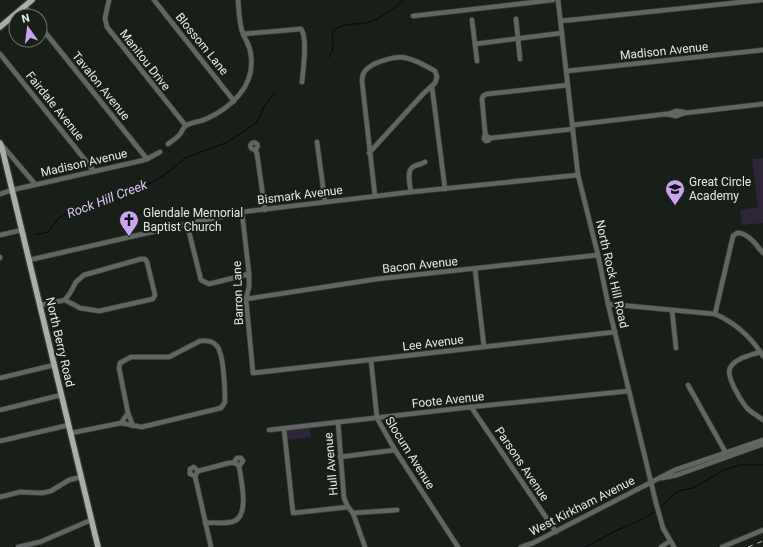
<svg xmlns="http://www.w3.org/2000/svg" width="763" height="547" viewBox="0 0 763 547" font-family="Roboto,sans-serif">
<style>
.green{fill:#2e2637}
.lines{fill:none;stroke-linecap:round;stroke-linejoin:round}
.stream{stroke:#0a0213;stroke-width:1}
.minor-casing{stroke:#353a35;stroke-width:6}
.major-casing{stroke:#353a35;stroke-width:8}
.minor{stroke:#626561;stroke-width:4.5}
.major{stroke:#a9afa8;stroke-width:5.5}
.rail{stroke:#babfba;stroke-width:1;stroke-dasharray:5 5;stroke-linecap:butt}
.labels{text-anchor:middle;dominant-baseline:central;stroke-width:4;stroke-linejoin:round;paint-order:stroke}
.street-label{font-size:12px;fill:#e5e9e5;stroke:#181e18}
.poi-label{font-size:12px;fill:#e5e9e5;stroke:#181e18;text-anchor:start}
.water-label{font-size:13px;font-style:italic;fill:#dec6f9;stroke:#181e18}
</style>
<rect width="100%" height="100%" fill="#181e18"/>
<!-- green -->
<g class="green">
<path d="M763 158V223L742 225 740 210 758 207 752 159Z"/>
<path d="M310 428 311 437 287 440 286 430Z"/>
</g>
<g class="lines">
<!-- stream -->
<g class="stream">
<path d="M329 57C331 54 333 50 333 46 333 40 331 35 334 31 341 22 360 25 370 22 382 17 394 9 403 0"/>
<path d="M35 235 48 232 59 218 80 206 92 201 124 193 153 182 163 176 185 158 228 142 256 123 261 115 264 106 275 93"/>
<path d="M659 508 678 491 693 488 724 470 740 465H763"/>
<path d="M586 547 615 531 639 521 656 511"/>
</g>
<!-- minor casing -->
<g class="minor-casing">
<g id="minor">
<path d="M109 0 105 18 107 27 186 126"/>
<path d="M154 0 234 101"/>
<path d="M558 0 578 175 598 255 608 304 656 503 663 528 674 547"/>
<path d="M25 6 32 16"/>
<path d="M413 16 553 0"/>
<path d="M516 19 520 59"/>
<path d="M472 20 477 61"/>
<path d="M561 21 762 0"/>
<path d="M40 26 147 159"/>
<path d="M243 34 301 29C308 38 303 70 302 82"/>
<path d="M475 44 562 33"/>
<path d="M0 54 94 171"/>
<path d="M567 71 763 50"/>
<path d="M568 85 487 94 483 96 482 99 485 132 487 137 491 138 573 129"/>
<path d="M432 87 445 189"/>
<path d="M668 114 676 111 684 112"/>
<path d="M573 125 666 114 676 116 685 113 763 104"/>
<path d="M485 134 484 139 486 141 489 140 490 138"/>
<path d="M317 142 325 202"/>
<circle cx="254" cy="146" r="3.5"/>
<path d="M1 144 35 184"/>
<path d="M168 144C172 141 177 138 180 134 182 132 183 128 185 126 191 122 200 122 206 119 231 108 255 86 251 56 250 43 245 41 242 31 239 21 239 10 238 0"/>
<path d="M255 149 257 154 265 210"/>
<path d="M369 153 423 94 435 83 437 77 435 71C426 66 416 60 406 58 397 55 375 62 368 68 364 71 362 76 362 81L375 196"/>
<path d="M411 192C410 185 406 171 413 167 417 164 421 165 425 162"/>
<path d="M0 194 12 190 140 161 147 159 160 152"/>
<path d="M242 212 249 274V287L246 299 253 373 615 332"/>
<path d="M187 224 201 280 209 284 249 274"/>
<path d="M0 235 22 230"/>
<path d="M0 257V258"/>
<path d="M141 259H145L147 262 155 295 153 299 99 311 80 308 65 300 70 293 76 282 84 275Z"/>
<path d="M29 260 187 224 242 212 411 192 578 175"/>
<path d="M475 269 484 347"/>
<path d="M246 299 377 279 598 255"/>
<path d="M608 304 715 314C736 323 751 337 763 356"/>
<path d="M40 305 65 300"/>
<path d="M672 310 676 348"/>
<path d="M715 314 733 236 737 233C748 232 757 246 763 253"/>
<path d="M200 341C207 340 213 341 217 346 224 355 225 390 225 402L221 408 142 427 121 423 128 413 119 368 120 363 131 357H169Z"/>
<path d="M760 352C751 355 735 358 730 368 726 377 740 399 746 407 750 412 758 416 763 420"/>
<path d="M371 360 377 418 395 450 458 547"/>
<path d="M0 378 54 365"/>
<path d="M688 385 726 453"/>
<path d="M471 407 556 532"/>
<path d="M0 410 61 395"/>
<path d="M128 413 133 426"/>
<path d="M338 422 344 498 348 507 353 513 365 547"/>
<path d="M284 429 293 513 348 507"/>
<path d="M269 430 471 407 629 391"/>
<path d="M71 433 121 423"/>
<path d="M0 441 69 425"/>
<path d="M340 457 395 450"/>
<path d="M234 462 237 458H241L243 461 239 466"/>
<path d="M195 476 190 474V469L194 467 198 471"/>
<path d="M662 478 677 475 763 444"/>
<path d="M0 497 20 492 42 493 51 491 69 480 81 477"/>
<path d="M353 513 397 510"/>
<path d="M205 523C214 522 223 524 231 522 251 519 241 480 239 466 236 463 234 462 229 463L198 471 195 476 211 547"/>
<path d="M18 547 40 542 91 520"/>
<path d="M521 547 533 543 675 470 763 440"/>
<path d="M661 547 670 541"/>
<path d="M722 547 763 530"/>
</g>
</g>
<!-- major casing -->
<g class="major-casing">
<g id="major">
<path d="M0 27 32 0"/>
<path d="M0 143 2 148 98 547"/>
</g>
</g>
<!-- minor -->
<use href="#minor" class="minor"/>
<!-- major -->
<use href="#major" class="major"/>
<!-- rail -->
<path class="rail" d="M748 547 763 541"/>
</g>
<!-- icons -->
<defs>
<g id="school-pin" transform="scale(1)"><path d="M0 17L-7.5 6A9.5 9.5 0 1 1 7.5 6Z" fill="#c8a5ee" stroke="#181e18"/><path d="M0-5L7-2L0 1L-7-2ZM-4 1L0 2.5L4 1V4Q0 6-4 4Z" fill="#111"/></g>
<g id="church-pin" transform="scale(1)"><path d="M0 17L-7.5 6A9.5 9.5 0 1 1 7.5 6Z" fill="#c8a5ee" stroke="#181e18"/><path d="M-1.2-6h2.4v3.5h3.3v2.4h-3.3V6h-2.4V-.1h-3.3v-2.4h3.3Z" fill="#111"/></g>
</defs>
<g fill-rule="evenodd">
<use href="#school-pin" x="675" y="189"/>
<use href="#church-pin" x="129" y="220"/>
</g>
<g class="labels">
<!-- street labels -->
<g class="street-label">
<text transform="translate(202 44) rotate(51)">Blossom Lane</text>
<text transform="translate(664 51) rotate(-6)">Madison Avenue</text>
<text transform="translate(145 60) rotate(52)">Manitou Drive</text>
<text transform="translate(101 86) rotate(51)">Tavalon Avenue</text>
<text transform="translate(55 106) rotate(51)">Fairdale Avenue</text>
<text transform="translate(84 163) rotate(-13)">Madison Avenue</text>
<text transform="translate(300 195) rotate(-7)">Bismark Avenue</text>
<text transform="translate(420 265) rotate(-6)">Bacon Avenue</text>
<text transform="translate(612 274) rotate(77)">North Rock Hill Road</text>
<text transform="translate(238 293) rotate(-92)">Barron Lane</text>
<text transform="translate(60 342) rotate(77)">North Berry Road</text>
<text transform="translate(433 343) rotate(-7)">Lee Avenue</text>
<text transform="translate(448 400) rotate(-6)">Foote Avenue</text>
<text transform="translate(410 453) rotate(58)">Slocum Avenue</text>
<text transform="translate(331 464) rotate(-95)">Hull Avenue</text>
<text transform="translate(522 464) rotate(56)">Parsons Avenue</text>
<text transform="translate(582 506) rotate(-27)">West Kirkham Avenue</text>
</g>
<!-- poi labels -->
<g class="poi-label">
<text x="689" y="182">Great Circle<tspan x="689" dy="14">Academy</tspan></text>
<text x="143" y="213">Glendale Memorial<tspan x="143" dy="14">Baptist Church</tspan></text>
</g>
<!-- water labels -->
<g class="water-label">
<text transform="translate(107 199) rotate(-21)">Rock Hill Creek</text>
</g>
</g>
<!-- north arrow -->
<g transform="translate(28 28) rotate(346)"><circle r="19" fill="#181e18" stroke="#6a6f6a"/>
<path d="M0-3L7 15L0 10L-7 15Z" fill="#c8a5ee"/>
<text y="-6" font-size="11" font-weight="bold" text-anchor="middle" fill="#e5e9e5">N</text>
</g>
</svg>
